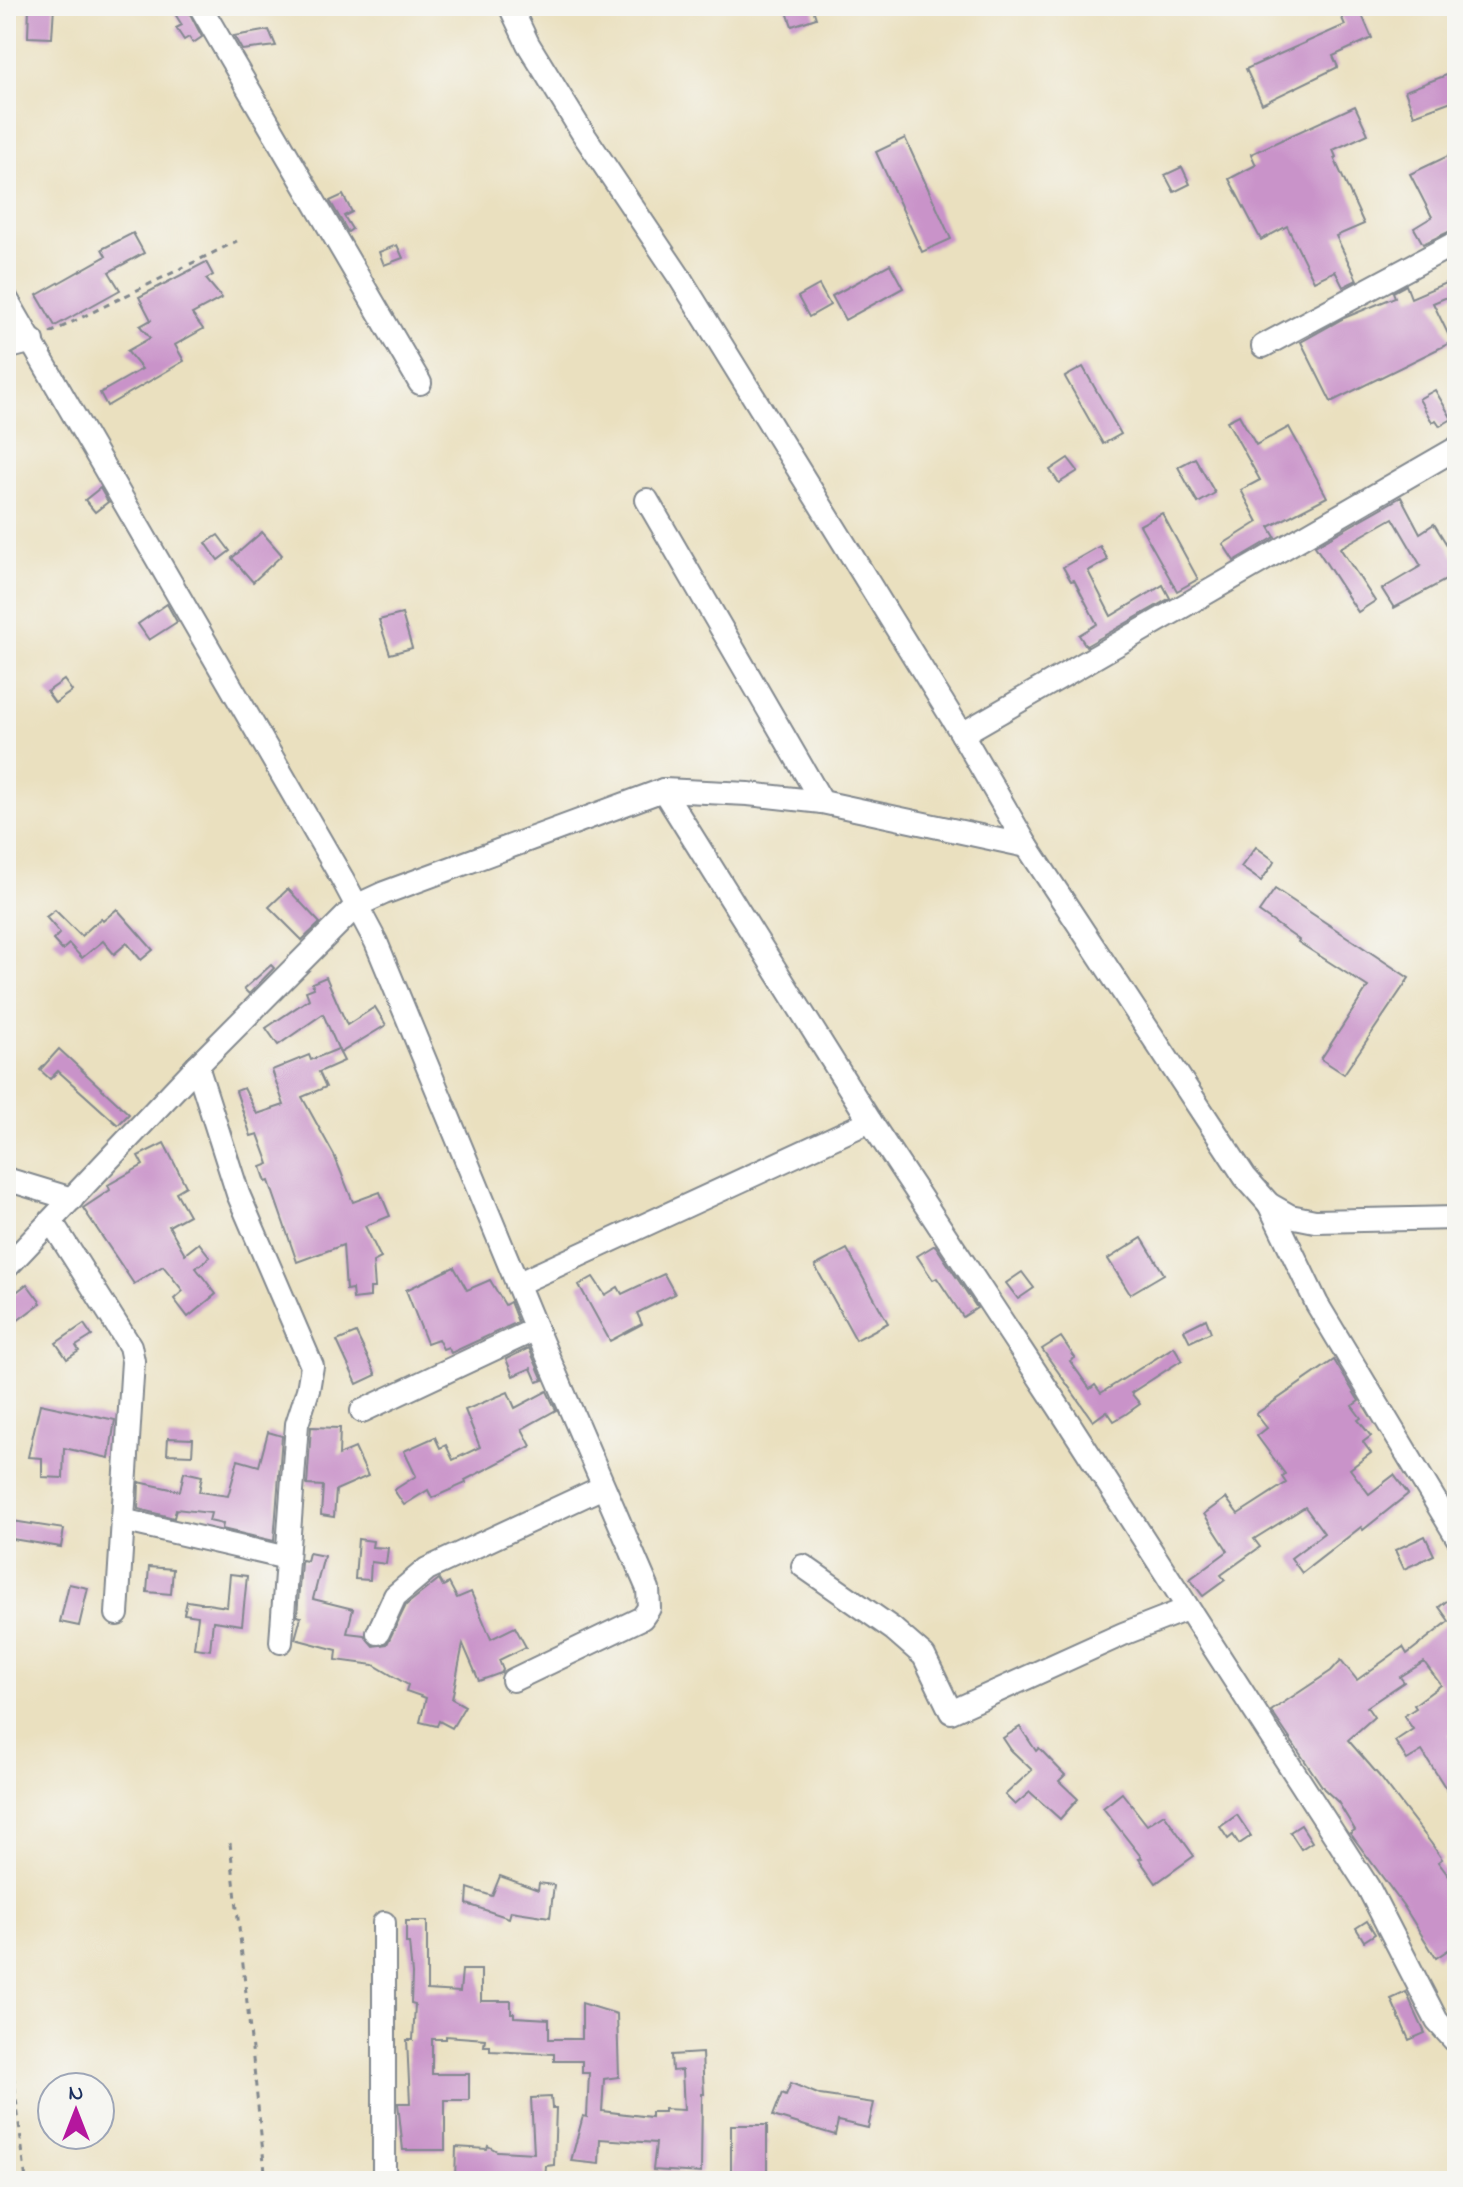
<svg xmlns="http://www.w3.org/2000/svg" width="1463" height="2187" viewBox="0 0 1463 2187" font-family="'Indie Flower',sans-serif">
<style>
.building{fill:#c993c9}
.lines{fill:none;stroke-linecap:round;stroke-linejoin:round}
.minor-casing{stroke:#82888e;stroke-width:26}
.path{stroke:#82888e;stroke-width:3;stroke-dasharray:6 6;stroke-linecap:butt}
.minor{stroke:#fff;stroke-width:22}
</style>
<rect width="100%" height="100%" fill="#f6f6f2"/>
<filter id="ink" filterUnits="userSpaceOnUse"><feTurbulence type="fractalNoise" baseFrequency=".0125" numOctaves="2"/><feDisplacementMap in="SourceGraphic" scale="16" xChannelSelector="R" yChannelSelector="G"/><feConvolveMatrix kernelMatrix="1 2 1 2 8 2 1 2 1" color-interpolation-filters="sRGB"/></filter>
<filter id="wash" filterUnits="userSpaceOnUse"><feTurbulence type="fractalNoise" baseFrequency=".006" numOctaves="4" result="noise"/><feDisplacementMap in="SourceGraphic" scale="32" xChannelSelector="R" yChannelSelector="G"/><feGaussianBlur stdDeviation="1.8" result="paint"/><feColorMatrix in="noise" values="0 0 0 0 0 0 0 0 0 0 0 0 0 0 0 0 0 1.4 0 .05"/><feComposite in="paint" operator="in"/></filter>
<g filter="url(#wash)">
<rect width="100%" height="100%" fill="#eae0bf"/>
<g id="blocks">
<!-- building -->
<g class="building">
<path d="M29 6H54L52 38 28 37Z"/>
<path d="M170 6H186L202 37 193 43 189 37 184 40 176 28 182 25Z"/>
<path d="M785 6H812L816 18 792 26Z"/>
<path d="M1359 8 1372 38 1333 56 1338 67 1262 104 1246 69 1345 25 1341 16Z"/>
<path d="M269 30 276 46 242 50 234 36Z"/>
<path d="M1457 71V99L1414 115 1405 91Z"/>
<path d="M1355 106 1368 134 1333 150 1336 157 1334 158 1364 224 1336 236 1357 280 1343 287 1335 271 1314 281 1287 226 1261 240 1229 179 1256 165 1251 154Z"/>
<path d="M905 138 951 239 922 252 876 152Z"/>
<path d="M1452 154 1457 164V228L1423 244 1414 228 1432 217 1410 174Z"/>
<path d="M1182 167 1190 184 1174 192 1165 175Z"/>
<path d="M343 195 352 212 344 216 352 229 348 232 330 201Z"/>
<path d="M133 233 144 253 109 272 120 290 55 326 37 295 106 256 102 249Z"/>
<path d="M397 245 403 258 384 265 379 252Z"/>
<path d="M206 262 213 275 206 279 222 298 192 314 203 329 175 345 184 361 107 406 100 393 142 369 127 351 150 338 140 326 151 320 139 297Z"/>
<path d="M890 264 903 288 845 320 832 296Z"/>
<path d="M1457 278V293L1433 303 1452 342 1331 402 1301 342 1344 318 1395 297 1393 292 1406 285 1411 298Z"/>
<path d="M819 285 830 305 809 317 798 297Z"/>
<path d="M1083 367 1121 434 1103 444 1065 377Z"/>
<path d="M1435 390 1452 419 1440 426 1436 420 1432 422 1419 399Z"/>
<path d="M1239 415 1256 445 1289 427 1327 497 1269 527 1275 537 1234 561 1223 544 1258 522 1241 490 1260 480 1227 421Z"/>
<path d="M1068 458 1078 471 1059 483 1050 470Z"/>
<path d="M1195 458 1215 493 1198 503 1178 467Z"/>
<path d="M100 488 108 502 95 512 85 500Z"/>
<path d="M1401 497 1420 533 1434 524 1457 561V574L1394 608 1382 589 1421 566 1393 518 1340 548 1375 601 1358 612 1315 546Z"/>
<path d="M1162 513 1198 579 1177 591 1140 525Z"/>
<path d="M262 532 282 555 253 582 232 558Z"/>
<path d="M218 535 230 551 218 560 206 543Z"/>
<path d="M1100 546 1108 560 1088 571 1111 616 1163 585 1170 598 1086 646 1079 635 1097 624 1074 580 1071 581 1063 567Z"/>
<path d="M167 604 177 622 149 640 138 624Z"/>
<path d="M402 614 412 648 390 654 379 620Z"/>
<path d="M64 680 72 691 55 703 47 692Z"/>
<path d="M1256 847 1275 861 1261 881 1241 867Z"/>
<path d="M288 889 320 923 302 940 269 907Z"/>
<path d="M1275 889 1409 978 1344 1074 1321 1059 1368 987 1298 942 1299 940 1259 912Z"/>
<path d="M117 909 153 950 141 960 127 943 114 954 103 941 82 958 69 944 62 950 53 940 60 933 46 917 55 910 81 936 101 918 103 921Z"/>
<path d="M271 965 274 968 249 994 244 989Z"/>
<path d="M326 977 347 1025 375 1007 386 1025 340 1053 323 1014 278 1045 266 1028 309 999 306 991 314 988 312 983Z"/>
<path d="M59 1049 129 1114 118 1125 58 1071 50 1079 40 1070Z"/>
<path d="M338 1049 344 1061 319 1072 326 1087 302 1097 334 1155 353 1202 380 1192 390 1216 365 1226 381 1258 373 1262 375 1288H370V1297L353 1299 352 1289 346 1290 343 1245 297 1262 269 1181 266 1182 261 1167 269 1164 258 1134 251 1136 236 1091 244 1088 257 1114 284 1105 272 1070 309 1055 311 1060Z"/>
<path d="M164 1143 186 1186 176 1192 189 1215 169 1226 185 1254 199 1243 210 1257 196 1268 216 1294 188 1317 174 1299 183 1291 163 1266 134 1284 83 1208 110 1190 108 1185 143 1165 138 1156Z"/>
<path d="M1142 1238 1164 1274 1130 1294 1108 1259Z"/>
<path d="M935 1245 977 1308 963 1317 937 1278 933 1280 917 1256Z"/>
<path d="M847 1249 888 1323 856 1340 815 1266Z"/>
<path d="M454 1267 467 1290 490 1280 505 1305 510 1302 518 1322 451 1353 448 1347 443 1349 438 1339 427 1343 406 1290Z"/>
<path d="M1022 1272 1034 1288 1018 1299 1006 1283Z"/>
<path d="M664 1274 675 1294 637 1313 642 1324 610 1341 579 1285 593 1277 605 1295 618 1287 622 1294Z"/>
<path d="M27 1284 41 1303 6 1329V1300Z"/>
<path d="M1206 1319 1211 1332 1190 1342 1184 1330Z"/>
<path d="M84 1324 92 1336 76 1346 79 1351 67 1359 56 1343Z"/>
<path d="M356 1333 376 1375 357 1384 337 1341Z"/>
<path d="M1061 1337 1075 1358 1070 1361 1090 1389 1095 1385 1101 1393 1174 1347 1182 1360 1131 1393 1140 1404 1126 1414 1114 1421 1107 1411 1093 1421 1042 1349Z"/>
<path d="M529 1348 543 1380 537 1382 531 1368 513 1376 506 1359Z"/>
<path d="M1334 1360 1359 1401 1352 1406 1361 1418 1358 1420 1371 1436 1363 1442 1371 1453 1350 1469 1369 1494 1394 1475 1408 1494 1363 1530 1361 1527 1302 1573 1291 1558 1324 1533 1305 1507 1254 1539 1260 1547 1221 1575 1225 1580 1203 1596 1190 1579 1228 1551 1204 1514 1226 1498 1238 1514 1286 1483 1282 1477 1285 1474 1257 1436 1267 1428 1256 1414Z"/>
<path d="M547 1391 556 1410 522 1429 531 1446 465 1480 466 1483 432 1498 428 1490 404 1505 394 1490 416 1476 404 1451 435 1437 440 1448 446 1445 453 1460 480 1447 465 1410 508 1392 515 1408Z"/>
<path d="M40 1404 115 1420 109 1458 64 1448 63 1478 42 1477V1458L28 1457Z"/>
<path d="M311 1427 340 1428 339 1455 355 1448 368 1476 336 1490 334 1517 321 1515 323 1486 307 1485Z"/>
<path d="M268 1432 282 1436 274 1541 222 1529 223 1524 209 1521 211 1513 176 1509 174 1518 138 1509 139 1482 180 1491 184 1472 202 1476 199 1492 228 1496 238 1460 259 1466Z"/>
<path d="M168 1438 193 1439 192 1455 167 1454Z"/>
<path d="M6 1520 64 1529 61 1547 6 1538Z"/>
<path d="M1425 1536 1434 1555 1404 1569 1395 1550Z"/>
<path d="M358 1539 373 1541 372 1547 388 1548 386 1564 371 1562 370 1580 355 1579Z"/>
<path d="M309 1553 324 1556 313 1599 353 1609 347 1633 364 1635 373 1646 387 1644 406 1605 439 1579 443 1586 449 1583 457 1598 471 1592 491 1639 515 1627 526 1647 499 1660 503 1670 501 1673 479 1681 463 1644 452 1699 465 1706 452 1728 439 1721 437 1726 420 1722 426 1698 406 1691 408 1685 374 1665 336 1660 337 1650 295 1639 301 1617 297 1616 301 1562 302 1560 307 1561Z"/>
<path d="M149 1567 173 1569 171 1594 147 1592Z"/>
<path d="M230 1574 247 1576 242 1625 213 1621 210 1650 194 1648 198 1616 184 1614 187 1601 227 1607Z"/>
<path d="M69 1584 88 1588 79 1626 60 1622Z"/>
<path d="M1457 1593V1728L1449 1734 1457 1745V1783L1447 1790 1422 1751 1407 1760 1395 1741 1413 1729 1404 1716 1416 1708 1414 1705 1441 1685 1424 1662 1400 1677 1404 1682 1367 1707 1374 1717 1348 1740 1381 1778 1431 1843 1442 1859 1438 1862 1457 1887V1944L1436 1958 1403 1905 1350 1833 1355 1830 1338 1802 1324 1789 1271 1711 1331 1671 1341 1660 1357 1680 1403 1647 1407 1654 1449 1621 1439 1607Z"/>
<path d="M1020 1727 1036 1751 1039 1748 1065 1775 1059 1781 1078 1799 1060 1819 1030 1792 1015 1805 1005 1795 1032 1770 1011 1750 1003 1738Z"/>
<path d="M1122 1793 1147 1825 1164 1814 1194 1856 1156 1883 1139 1859 1142 1858 1103 1808Z"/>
<path d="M1237 1815 1251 1836 1239 1844 1233 1835 1228 1839 1220 1827Z"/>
<path d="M1301 1825 1312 1842 1301 1849 1290 1832Z"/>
<path d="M500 1876 538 1890 539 1883 554 1885 550 1917 511 1911 509 1918 467 1904 468 1888 492 1896Z"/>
<path d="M406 1921H427V1990L460 1992 462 1970H481V2001H511V2013H514V2017L549 2019V2039H582V2003L617 2014 619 2077 604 2079 602 2111 651 2117V2112H664V2109L684 2110 682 2070 672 2071 671 2055 702 2053 704 2094H702L701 2173 653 2170 656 2143 600 2139 599 2164 571 2161 583 2116 587 2117 589 2073H582V2061H554V2054L490 2051V2046H484L485 2039 446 2036V2039H432V2074H469V2100H445V2150H403L398 2103H410L407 2040H413L415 2004 411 2003 412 1974 409 1943H406Z"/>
<path d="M1367 1921 1375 1934 1364 1941 1356 1928Z"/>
<path d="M1406 1992 1425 2033 1409 2040 1391 1999Z"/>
<path d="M791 2083 820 2095 874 2103 868 2128 838 2121 835 2135 773 2116 782 2093 786 2095Z"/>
<path d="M551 2097 552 2108H556L554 2165 546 2166 545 2181H455L456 2147 487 2149 488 2146 497 2151 534 2153 531 2098Z"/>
<rect x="731" y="2125" width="36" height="56"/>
</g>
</g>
</g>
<g filter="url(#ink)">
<use href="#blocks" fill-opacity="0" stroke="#82888e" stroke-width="2"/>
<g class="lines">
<!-- minor casing -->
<g class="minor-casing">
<g id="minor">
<path d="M200 6 420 383"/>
<path d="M510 6 528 44 582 132 680 278 962 734 1027 846 1245 1177 1269 1204 1290 1216 1315 1221 1457 1218"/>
<path d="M6 298 343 880 376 942 536 1329 648 1589 649 1608 642 1618 513 1680"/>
<path d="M1263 346 1457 242"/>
<path d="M6 348 33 341"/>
<path d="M647 500 822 802"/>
<path d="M962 734 1457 448"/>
<path d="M663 790 870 1121 1058 1406 1368 1887 1437 2021 1457 2043"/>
<path d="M197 1066 238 1194 312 1366 308 1390 297 1424 281 1642"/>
<path d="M6 1179 72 1199"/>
<path d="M1269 1204 1317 1304 1457 1537"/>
<path d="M51 1221 130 1346 133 1361 117 1614"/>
<path d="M6 1268 197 1066 356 906 384 893 663 790 748 794 822 802 1027 846"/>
<path d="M517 1284 870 1121"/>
<path d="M362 1411 536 1329"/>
<path d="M122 1520 287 1558"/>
<path d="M803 1566 893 1629 924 1656 951 1712 1123 1634 1187 1609"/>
<path d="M378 1633 395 1596 427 1569 603 1487"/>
<path d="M384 1923V2181"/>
</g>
</g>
<!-- path -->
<g class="path">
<path d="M50 333 237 241"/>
<path d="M230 1843 266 2181"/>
<path d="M6 2016 26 2181"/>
</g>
<!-- minor -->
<use href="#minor" class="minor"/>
</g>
</g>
<!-- margin -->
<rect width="1463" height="2187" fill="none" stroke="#f6f6f2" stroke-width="32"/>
<!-- north arrow -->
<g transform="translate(76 2111)"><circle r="38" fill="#f6f6f2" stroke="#9ea6b7" stroke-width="2"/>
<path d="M0-6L14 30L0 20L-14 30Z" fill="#b5179e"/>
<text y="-12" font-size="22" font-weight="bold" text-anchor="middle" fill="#1b2f5e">N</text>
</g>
</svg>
